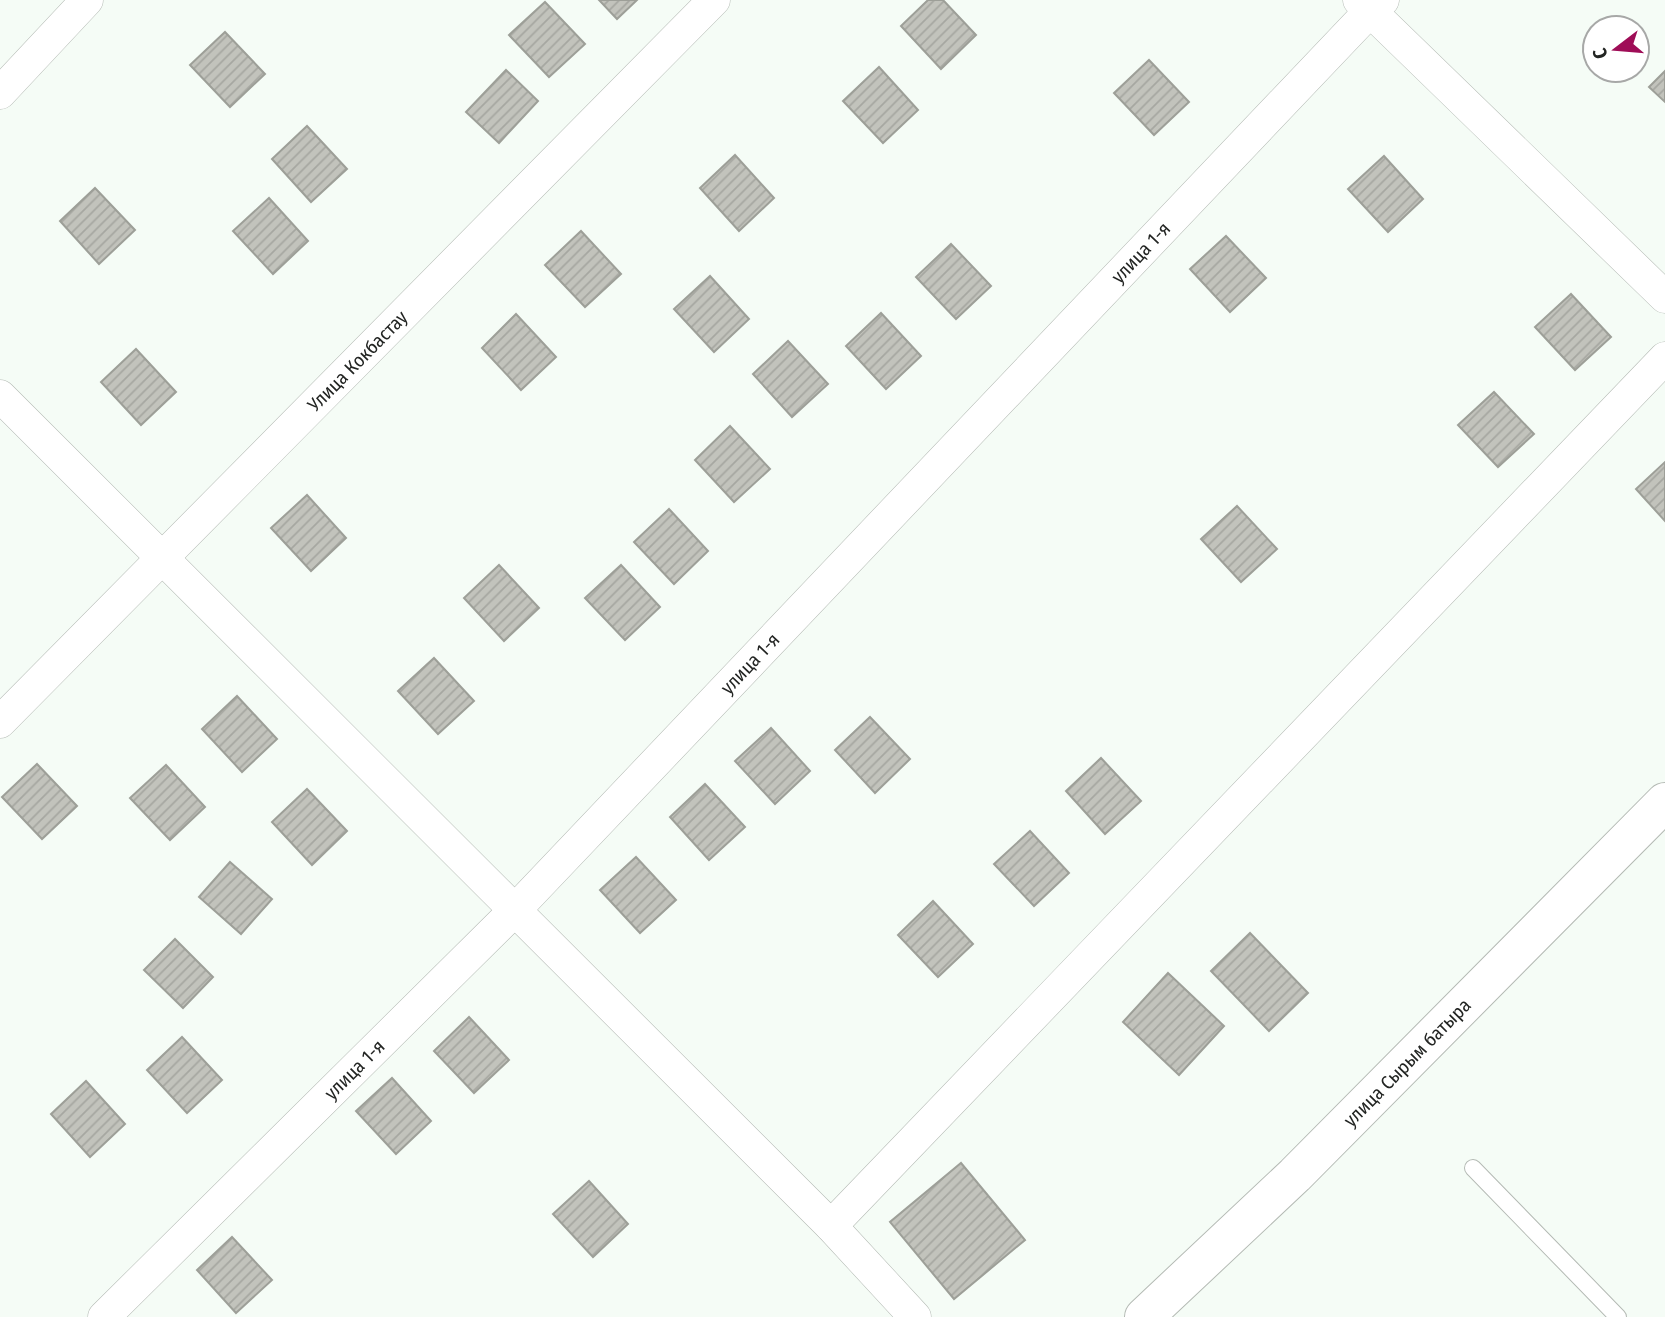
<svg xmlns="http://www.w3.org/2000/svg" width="1665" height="1317" viewBox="0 0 1665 1317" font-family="'Fira Sans Condensed',sans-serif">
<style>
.building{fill:url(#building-hatch);stroke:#9d9f98;stroke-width:2}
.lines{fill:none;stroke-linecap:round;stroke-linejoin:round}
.lane-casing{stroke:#b4bab4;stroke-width:18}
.street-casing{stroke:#b4bab4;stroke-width:33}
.secondary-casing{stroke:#b4bab4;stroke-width:40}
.lane{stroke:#fff;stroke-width:16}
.street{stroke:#fff;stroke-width:32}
.secondary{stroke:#fff;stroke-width:38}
.labels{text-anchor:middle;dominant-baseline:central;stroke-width:5;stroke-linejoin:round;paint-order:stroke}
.street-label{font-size:19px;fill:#232523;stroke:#fff}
</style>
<defs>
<pattern id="building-hatch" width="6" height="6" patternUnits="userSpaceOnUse" patternTransform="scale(1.75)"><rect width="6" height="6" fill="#c2c3bc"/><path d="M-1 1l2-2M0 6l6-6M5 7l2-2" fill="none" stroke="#a6a7a1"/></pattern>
</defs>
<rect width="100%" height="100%" fill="#f5fcf6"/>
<!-- building -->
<g class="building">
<path d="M599 0H637L617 19Z"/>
<path d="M928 0H943L976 35 941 69 901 26Z"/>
<path d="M545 2 585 44 549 77 509 35Z"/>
<path d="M225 32 265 74 230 107 190 65Z"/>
<path d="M1149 60 1189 102 1154 135 1114 93Z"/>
<path d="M879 67 918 110 883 143 843 101Z"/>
<path d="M506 70 538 101 499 143 466 112Z"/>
<path d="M1665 71V102L1649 87Z"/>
<path d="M307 126 347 169 311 202 272 159Z"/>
<path d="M735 155 774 198 739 231 700 188Z"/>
<path d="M1384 156 1423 199 1388 232 1348 189Z"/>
<path d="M95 188 135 230 99 264 60 221Z"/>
<path d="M269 198 308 241 273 274 233 231Z"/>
<path d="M581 231 621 274 585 307 545 265Z"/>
<path d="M1226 236 1266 278 1230 312 1190 269Z"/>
<path d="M951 244 991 286 956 319 916 277Z"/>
<path d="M710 276 749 319 714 352 674 309Z"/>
<path d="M1571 294 1611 337 1575 370 1535 327Z"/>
<path d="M881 313 921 356 886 389 846 346Z"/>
<path d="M516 314 556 357 521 390 482 348Z"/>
<path d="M788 341 828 384 792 417 753 374Z"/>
<path d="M136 349 176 392 141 425 101 382Z"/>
<path d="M1494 392 1534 434 1498 467 1458 425Z"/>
<path d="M730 426 770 469 734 502 695 460Z"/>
<path d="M1665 462V521L1636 489Z"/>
<path d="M307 495 346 538 311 571 271 528Z"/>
<path d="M1237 506 1277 549 1241 582 1201 539Z"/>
<path d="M669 509 708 551 674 584 634 542Z"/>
<path d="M499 565 539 608 504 641 464 598Z"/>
<path d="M621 565 660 607 625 640 585 598Z"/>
<path d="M434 658 474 701 438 734 398 691Z"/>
<path d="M237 696 277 739 242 772 202 729Z"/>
<path d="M870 717 910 759 875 793 835 750Z"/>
<path d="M771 728 810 771 775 804 735 761Z"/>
<path d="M1101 758 1141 801 1105 834 1066 791Z"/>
<path d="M37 764 77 806 42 839 2 797Z"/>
<path d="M166 765 205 807 170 840 130 798Z"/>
<path d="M705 784 745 827 709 860 670 817Z"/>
<path d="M307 789 347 831 312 865 272 822Z"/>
<path d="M1030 831 1069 873 1034 906 994 864Z"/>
<path d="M636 857 676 900 640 933 600 890Z"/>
<path d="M230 862 272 899 241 934 199 897Z"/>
<path d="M933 901 973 944 938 977 898 935Z"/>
<path d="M1250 933 1308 993 1269 1031 1211 971Z"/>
<path d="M175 939 213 977 183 1008 144 970Z"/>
<path d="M1168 973 1224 1026 1179 1075 1123 1022Z"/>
<path d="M469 1017 509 1060 474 1093 434 1051Z"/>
<path d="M182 1037 222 1080 187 1113 147 1070Z"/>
<path d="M392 1078 431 1121 396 1154 356 1111Z"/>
<path d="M86 1081 125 1124 90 1157 51 1114Z"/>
<path d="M961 1163 1025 1240 954 1299 890 1222Z"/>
<path d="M589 1181 628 1224 593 1257 553 1214Z"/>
<path d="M232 1237 272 1280 236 1313 197 1270Z"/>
</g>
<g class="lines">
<!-- lane casing -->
<g class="lane-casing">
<path id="lane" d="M1473 1168 1618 1317"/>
</g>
<!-- street casing -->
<g class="street-casing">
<g id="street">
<path d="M1359 0 1665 297"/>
<path d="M0 93 87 0"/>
<path d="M0 396 831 1226 915 1317"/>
<path id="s1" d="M0 722 714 0"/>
<path d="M831 1226 1665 358"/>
<path id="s2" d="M104 1317 515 910 1370 11 1383 0"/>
</g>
</g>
<!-- secondary casing -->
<g class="secondary-casing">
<g id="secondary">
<path id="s3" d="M1144 1317 1295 1175 1665 802"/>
</g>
</g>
<!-- lane -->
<use href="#lane" class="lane"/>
<!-- street -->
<use href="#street" class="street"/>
<!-- secondary -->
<use href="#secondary" class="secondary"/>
</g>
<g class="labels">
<!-- street labels -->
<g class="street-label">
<text stroke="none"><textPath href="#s2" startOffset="1486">улица 1-я</textPath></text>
<text stroke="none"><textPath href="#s1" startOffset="508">Улица Кокбастау</textPath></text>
<text stroke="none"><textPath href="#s2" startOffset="919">улица 1-я</textPath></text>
<text stroke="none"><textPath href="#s3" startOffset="366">улица Сырым батыра</textPath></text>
<text stroke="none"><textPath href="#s2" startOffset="352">улица 1-я</textPath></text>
</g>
</g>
<!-- north arrow -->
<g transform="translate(1616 49) rotate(254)"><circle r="33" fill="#ffffff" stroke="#a7a8a7" stroke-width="2"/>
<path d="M0-5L12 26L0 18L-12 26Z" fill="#9f0d57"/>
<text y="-10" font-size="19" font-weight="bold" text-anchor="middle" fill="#232523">С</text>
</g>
</svg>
